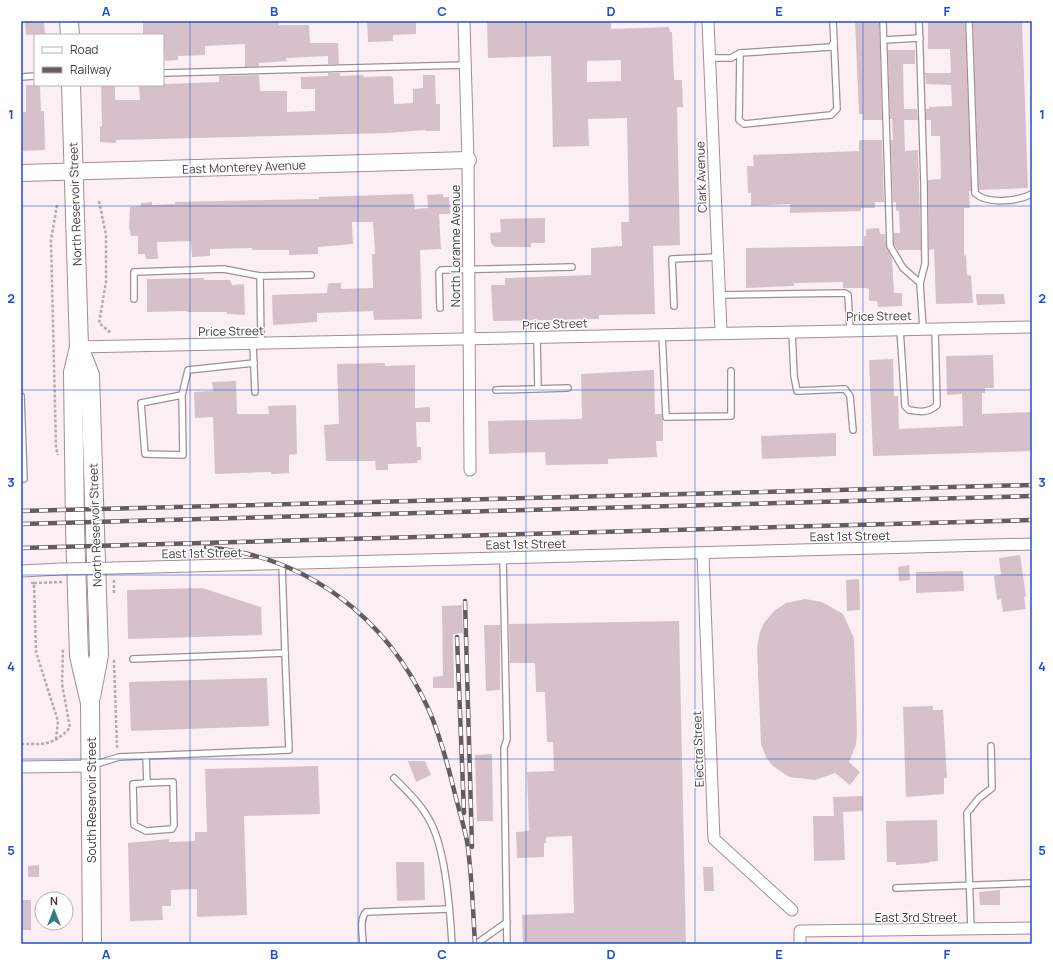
<svg xmlns="http://www.w3.org/2000/svg" width="1053" height="965" viewBox="0 0 1053 965" font-family="Manrope,sans-serif">
<style>
.building{fill:#d6c0ca;fill-rule:evenodd}
.lines{fill:none;stroke-linecap:round;stroke-linejoin:round}
.lane-casing{stroke:#a28d96;stroke-width:8}
.street-casing{stroke:#a28d96;stroke-width:13}
.secondary-casing{stroke:#a28d96;stroke-width:18}
.primary-casing{stroke:#a28d96;stroke-width:20}
.path{stroke:#b5aaaf;stroke-width:2.5;stroke-dasharray:3 2;stroke-linecap:butt}
.lane{stroke:#fff;stroke-width:5.5}
.street{stroke:#fff;stroke-width:11}
.secondary{stroke:#fff;stroke-width:16}
.primary{stroke:#fff;stroke-width:18}
.rail-casing{stroke:#655b60;stroke-width:4.5}
.rail{stroke:#fff;stroke-width:3;stroke-dasharray:9;stroke-linecap:butt}
.street-bridge-casing{stroke:#a28d96;stroke-width:13;stroke-linecap:butt}
.path-bridge{stroke:#b5aaaf;stroke-width:2.5;stroke-dasharray:3 2;stroke-linecap:butt}
.street-bridge{stroke:#fff;stroke-width:11}
.grid{fill:none;stroke:#1d4ed8;stroke-width:1;stroke-opacity:0.55}
.labels{text-anchor:middle;dominant-baseline:central;stroke-width:3;stroke-linejoin:round;paint-order:stroke}
.street-label{font-size:12px;fill:#433a3e;stroke:#fff}
.neatline{fill:none;stroke:#1d4ed8;stroke-width:1.5}
.grid-label{font-size:13px;text-anchor:middle;font-weight:bold;fill:#1d4ed8}
</style>
<rect width="100%" height="100%" fill="#fceff4"/>
<!-- building -->
<g class="building">
<path d="M25 21H44L45 34 26 35Z"/>
<path d="M143 21H279V25H309L310 43H338L339 64H328V56L286 58 287 61 259 63V66L245 67V44L205 46V55L178 56V60L165 61 163 35H143Z"/>
<path d="M367 21H416V34L393 35V41L368 42Z"/>
<path d="M487 21H611V29L669 27 670 32H672L674 80H682L683 107H677L680 245 653 246 655 314 599 315V319L493 321 491 285H505V278L591 275V248L622 246 621 222H629L627 118 588 119 589 146 553 147 551 56 488 58ZM621 60V81L587 82V61Z"/>
<path d="M855 21H879L882 120H863V114H859Z"/>
<path d="M928 21H965L971 191H969L970 208H964V256L966 255 967 275 971 276 973 303 936 304 934 249 929 250 928 180 941 179 940 136H931V120H926V109H929V107L952 106 951 85 926 84 925 73H951L950 49H928Z"/>
<path d="M973 21H1022L1028 188 979 190Z"/>
<path d="M888 50H915V64H903L904 109H917L918 120H904L905 151 918 150 921 250H898L894 245V233H900L899 210 896 211V202H893L891 140H893L892 119H890Z"/>
<path d="M328 73H340V76L363 75 364 77 391 76 393 78 394 104 413 103V89L423 88V75H435L436 104H440V131H425V130L387 133 116 140V143L100 142V126H102L101 85 115 86V100H140L139 85 219 82V76L259 75 260 91H287V112L315 111V89H301V77L328 76Z"/>
<path d="M26 85H40L41 111H44L45 150 22 151 21 112H26Z"/>
<path d="M861 140H882L884 202H875V208H861V211L790 213V204L751 206V193H748L747 166H754L753 155 859 151V141Z"/>
<path d="M413 194 415 209 428 208 427 195 443 194V197H449L450 214H439L441 249 420 250 422 319 374 320 373 311 317 313V322L273 325 272 295 327 293 328 284 330 283H341V289L373 288 372 254H375L373 222H352L353 244 318 247V254L289 255V250H252V248L210 249V256L192 257 191 241 157 242 158 259H146L145 254H138V236H131L129 227 130 207 141 206V203L152 202V205L175 204V202L319 199V197Z"/>
<path d="M545 218V243H531V247H495L491 243 490 233 501 232 500 219Z"/>
<path d="M879 228 880 234H885L886 246 892 258 894 293H902V306L878 307 877 301H869V289L866 288H843V282L794 283V286L746 288V248L864 246V236H866V229Z"/>
<path d="M204 278V280H230L232 285 244 284 245 315 227 314V312H187V311L147 312V279Z"/>
<path d="M976 294H1004L1005 304 977 305Z"/>
<path d="M993 355 994 388H985V393H982V414L1032 412V451L873 456 869 360 893 359 894 396H898L899 429 963 426 962 394 947 395 946 356Z"/>
<path d="M385 363V366L415 365V408L430 407V422H416L417 447H421V460H417V463L388 464V470H376L375 461H326L324 425 339 424 337 364Z"/>
<path d="M654 370 655 414H662L663 420V441H656L657 457 608 459V464L546 465 545 452 489 454 488 421 582 419 581 374Z"/>
<path d="M236 381 237 414H269L268 406 296 405 297 454 289 455V473L271 474V472L215 474 213 417 195 418 194 392 213 391 212 382Z"/>
<path d="M836 433V456L762 459 761 436Z"/>
<path d="M1020 555 1026 596 1024 597 1026 609 1003 612 1001 599 997 600 994 576 1001 575 999 558Z"/>
<path d="M909 565 910 580 899 581 898 567Z"/>
<path d="M963 571 964 591 916 593V572Z"/>
<path d="M859 579 860 610 847 611 846 580Z"/>
<path d="M202 588 261 607 262 635 128 639 127 590Z"/>
<path d="M805 599 822 602 843 614 854 638 857 733 856 745 849 762 860 772 850 785 835 773 815 780 789 777 773 766 766 757 761 744 757 648 760 632 764 623 774 611 786 603Z"/>
<path d="M462 605 463 633 453 634 454 688H433V677L443 676 442 606Z"/>
<path d="M679 621 686 944H523L522 915 574 913 572 836 546 837V843H544V857L517 858 516 832 529 831 527 772 554 771 553 742H547L545 692H536L535 663H510L509 624Z"/>
<path d="M484 625H500V690L486 691Z"/>
<path d="M267 678 269 726 131 731 129 682Z"/>
<path d="M933 706V710H943L947 778H944V794L906 797 903 707Z"/>
<path d="M492 754 493 821H477L475 755Z"/>
<path d="M408 761H425L431 775 416 782Z"/>
<path d="M318 766 320 814 244 816 247 915 197 917V889L171 890V906H162L163 920 130 921 128 843 169 839V842L195 841V832H207L205 769Z"/>
<path d="M863 796V811L843 812 845 860 814 861 813 816H834L833 797Z"/>
<path d="M937 820 938 861 929 862V863L896 865V862H887L886 821Z"/>
<path d="M396 862H424L425 900 397 901Z"/>
<path d="M39 865V877H28V866Z"/>
<path d="M703 867H713L714 891H704Z"/>
<path d="M1000 890V905H980L979 892Z"/>
<rect x="21" y="900" width="10" height="30"/>
</g>
<g class="lines">
<!-- lane casing -->
<g class="lane-casing">
<g id="lane">
<path d="M883 21 890 246 903 268 920 283"/>
<path d="M919 21 924 184 925 264 920 283 923 329"/>
<path d="M969 21 975 193C987 205 1018 201 1032 194"/>
<path d="M884 40 920 38"/>
<path d="M740 53 739 120 744 124 831 115 837 109 834 42"/>
<path d="M709 58H731L740 53 831 47 834 42 833 21"/>
<path d="M163 73 465 65"/>
<path d="M21 77 35 76"/>
<path d="M720 295 845 293 848 295 850 330"/>
<path d="M134 299V272L224 269 260 276"/>
<path d="M674 306 672 259 718 257"/>
<path d="M440 308 439 272 441 270 572 267"/>
<path d="M900 329 905 406 909 410C920 412 929 413 937 405L935 328"/>
<path d="M792 331 794 376 797 391 845 389 850 396 853 430"/>
<path d="M662 334 666 417 731 416V371"/>
<path d="M537 337 538 388"/>
<path d="M261 343 260 276 311 275"/>
<path d="M253 344 255 392"/>
<path d="M496 390 568 388"/>
<path d="M182 395 183 455 145 454 141 403 182 395 188 370 254 363"/>
<path d="M21 396 24 479"/>
<path d="M503 558 507 739 504 748 507 944"/>
<path d="M282 564 285 653"/>
<path d="M146 756 147 783 133 784 134 825 146 831 172 829 174 825 173 782 147 783"/>
<path d="M93 765 119 757 289 750 285 653 133 659"/>
<path d="M394 778C408 792 422 805 431 823 446 853 450 910 452 944"/>
<path d="M896 888 1032 883"/>
<path d="M971 929 967 813 979 798 992 788 991 746"/>
<path d="M363 944C363 934 359 920 366 912L449 909"/>
<path d="M476 944 507 922"/>
</g>
</g>
<!-- street casing -->
<g class="street-casing">
<g id="street">
<path d="M464 21 468 160 470 470"/>
<path d="M708 21 721 332"/>
<path d="M79 347 1032 327"/>
<path d="M703 553 714 839 792 910"/>
<path d="M114 568 1032 544"/>
<path d="M21 571 61 569"/>
<path d="M21 767 91 766"/>
<path d="M800 944V931L1032 928"/>
</g>
</g>
<!-- secondary casing -->
<g class="secondary-casing">
<path id="secondary" d="M21 173 468 160"/>
</g>
<!-- primary casing -->
<g class="primary-casing">
<g id="primary">
<path d="M69 21 70 35"/>
<path d="M71 85 79 347 73 372 75 529 79 656 90 703 92 944"/>
<path d="M79 347 90 375 99 655 91 697"/>
</g>
</g>
<!-- path -->
<g class="path">
<path d="M99 201 106 235V282L99 323 111 333"/>
<path d="M57 205 51 240 56 448 58 455"/>
<path d="M31 583H34L36 652 58 721 56 740"/>
<path d="M114 593V580"/>
<path d="M114 660 117 747 115 748"/>
<path d="M21 744C47 744 51 746 70 728L62 684 63 648"/>
</g>
<!-- lane -->
<use href="#lane" class="lane"/>
<!-- street -->
<use href="#street" class="street"/>
<!-- secondary -->
<use href="#secondary" class="secondary"/>
<!-- primary -->
<use href="#primary" class="primary"/>
<!-- rail casing -->
<g class="rail-casing">
<g id="rail">
<path d="M21 511 1032 485"/>
<path d="M21 524 1032 496"/>
<path d="M206 547C307 556 386 617 428 708 440 735 448 765 455 794 459 810 464 826 467 841 472 875 473 910 475 944"/>
<path d="M21 548 1032 520"/>
<path d="M465 601 472 847"/>
<path d="M457 637 464 813"/>
</g>
</g>
<!-- rail -->
<use href="#rail" class="rail"/>
<!-- street-bridge casing -->
<g class="street-bridge-casing">
<path id="street-bridge" d="M61 569 114 568"/>
</g>
<!-- path-bridge -->
<path class="path-bridge" d="M34 583 62 582"/>
<!-- street-bridge -->
<use href="#street-bridge" class="street-bridge"/>
</g>
<!-- grid -->
<path class="grid" d="M190 21V944M358 21V944M526 21V944M695 21V944M863 21V944M21 206H1032M21 390H1032M21 575H1032M21 759H1032"/>
<g class="labels">
<!-- street labels -->
<g class="street-label">
<text transform="translate(244 167) rotate(-2)">East Monterey Avenue</text>
<text transform="translate(701 177) rotate(-92)">Clark Avenue</text>
<text transform="translate(75 204) rotate(-92)">North Reservoir Street</text>
<text transform="translate(455 246) rotate(-90)">North Loranne Avenue</text>
<text transform="translate(879 316) rotate(-1)">Price Street</text>
<text transform="translate(555 324) rotate(-2)">Price Street</text>
<text transform="translate(231 331) rotate(-1)">Price Street</text>
<text transform="translate(95 525) rotate(-92)">North Reservoir Street</text>
<text transform="translate(850 536) rotate(-1)">East 1st Street</text>
<text transform="translate(526 544) rotate(-1)">East 1st Street</text>
<text transform="translate(202 553) rotate(-1)">East 1st Street</text>
<text transform="translate(698 749) rotate(-92)">Electra Street</text>
<text transform="translate(91 800) rotate(-90)">South Reservoir Street</text>
<text x="916" y="917">East 3rd Street</text>
</g>
</g>
<!-- border -->
<rect width="1053" height="965" fill="none" stroke="#ffffff" stroke-width="44"/>
<!-- legend -->
<rect x="34" y="34" width="130" height="52" fill="#ffffff" stroke="#b4b0b2"/>
<rect x="42" y="47" width="20" height="6" fill="#ffffff" stroke="#b4b0b2"/>
<text x="70" y="54" font-size="12" fill="#433a3e">Road</text>
<rect x="42" y="67" width="20" height="6" fill="#655b60" stroke="#b4b0b2"/>
<text x="70" y="74" font-size="12" fill="#433a3e">Railway</text>
<!-- north arrow -->
<g transform="translate(54 911)"><circle r="19" fill="#ffffff" stroke="#b4b0b2"/>
<path d="M0-3L7 15L0 10L-7 15Z" fill="#337b82"/>
<text y="-6" font-size="11" font-weight="bold" text-anchor="middle" fill="#433a3e">N</text>
</g>
<rect x="22" y="22" width="1009" height="921" class="neatline"/>
<g class="grid-label">
<text x="106" y="16">A</text>
<text x="274" y="16">B</text>
<text x="442" y="16">C</text>
<text x="611" y="16">D</text>
<text x="779" y="16">E</text>
<text x="947" y="16">F</text>
<text x="11" y="119">1</text>
<text x="1042" y="119">1</text>
<text x="11" y="303">2</text>
<text x="1042" y="303">2</text>
<text x="11" y="487">3</text>
<text x="1042" y="487">3</text>
<text x="11" y="671">4</text>
<text x="1042" y="671">4</text>
<text x="11" y="855">5</text>
<text x="1042" y="855">5</text>
<text x="106" y="959">A</text>
<text x="274" y="959">B</text>
<text x="442" y="959">C</text>
<text x="611" y="959">D</text>
<text x="779" y="959">E</text>
<text x="947" y="959">F</text>
</g>
</svg>
